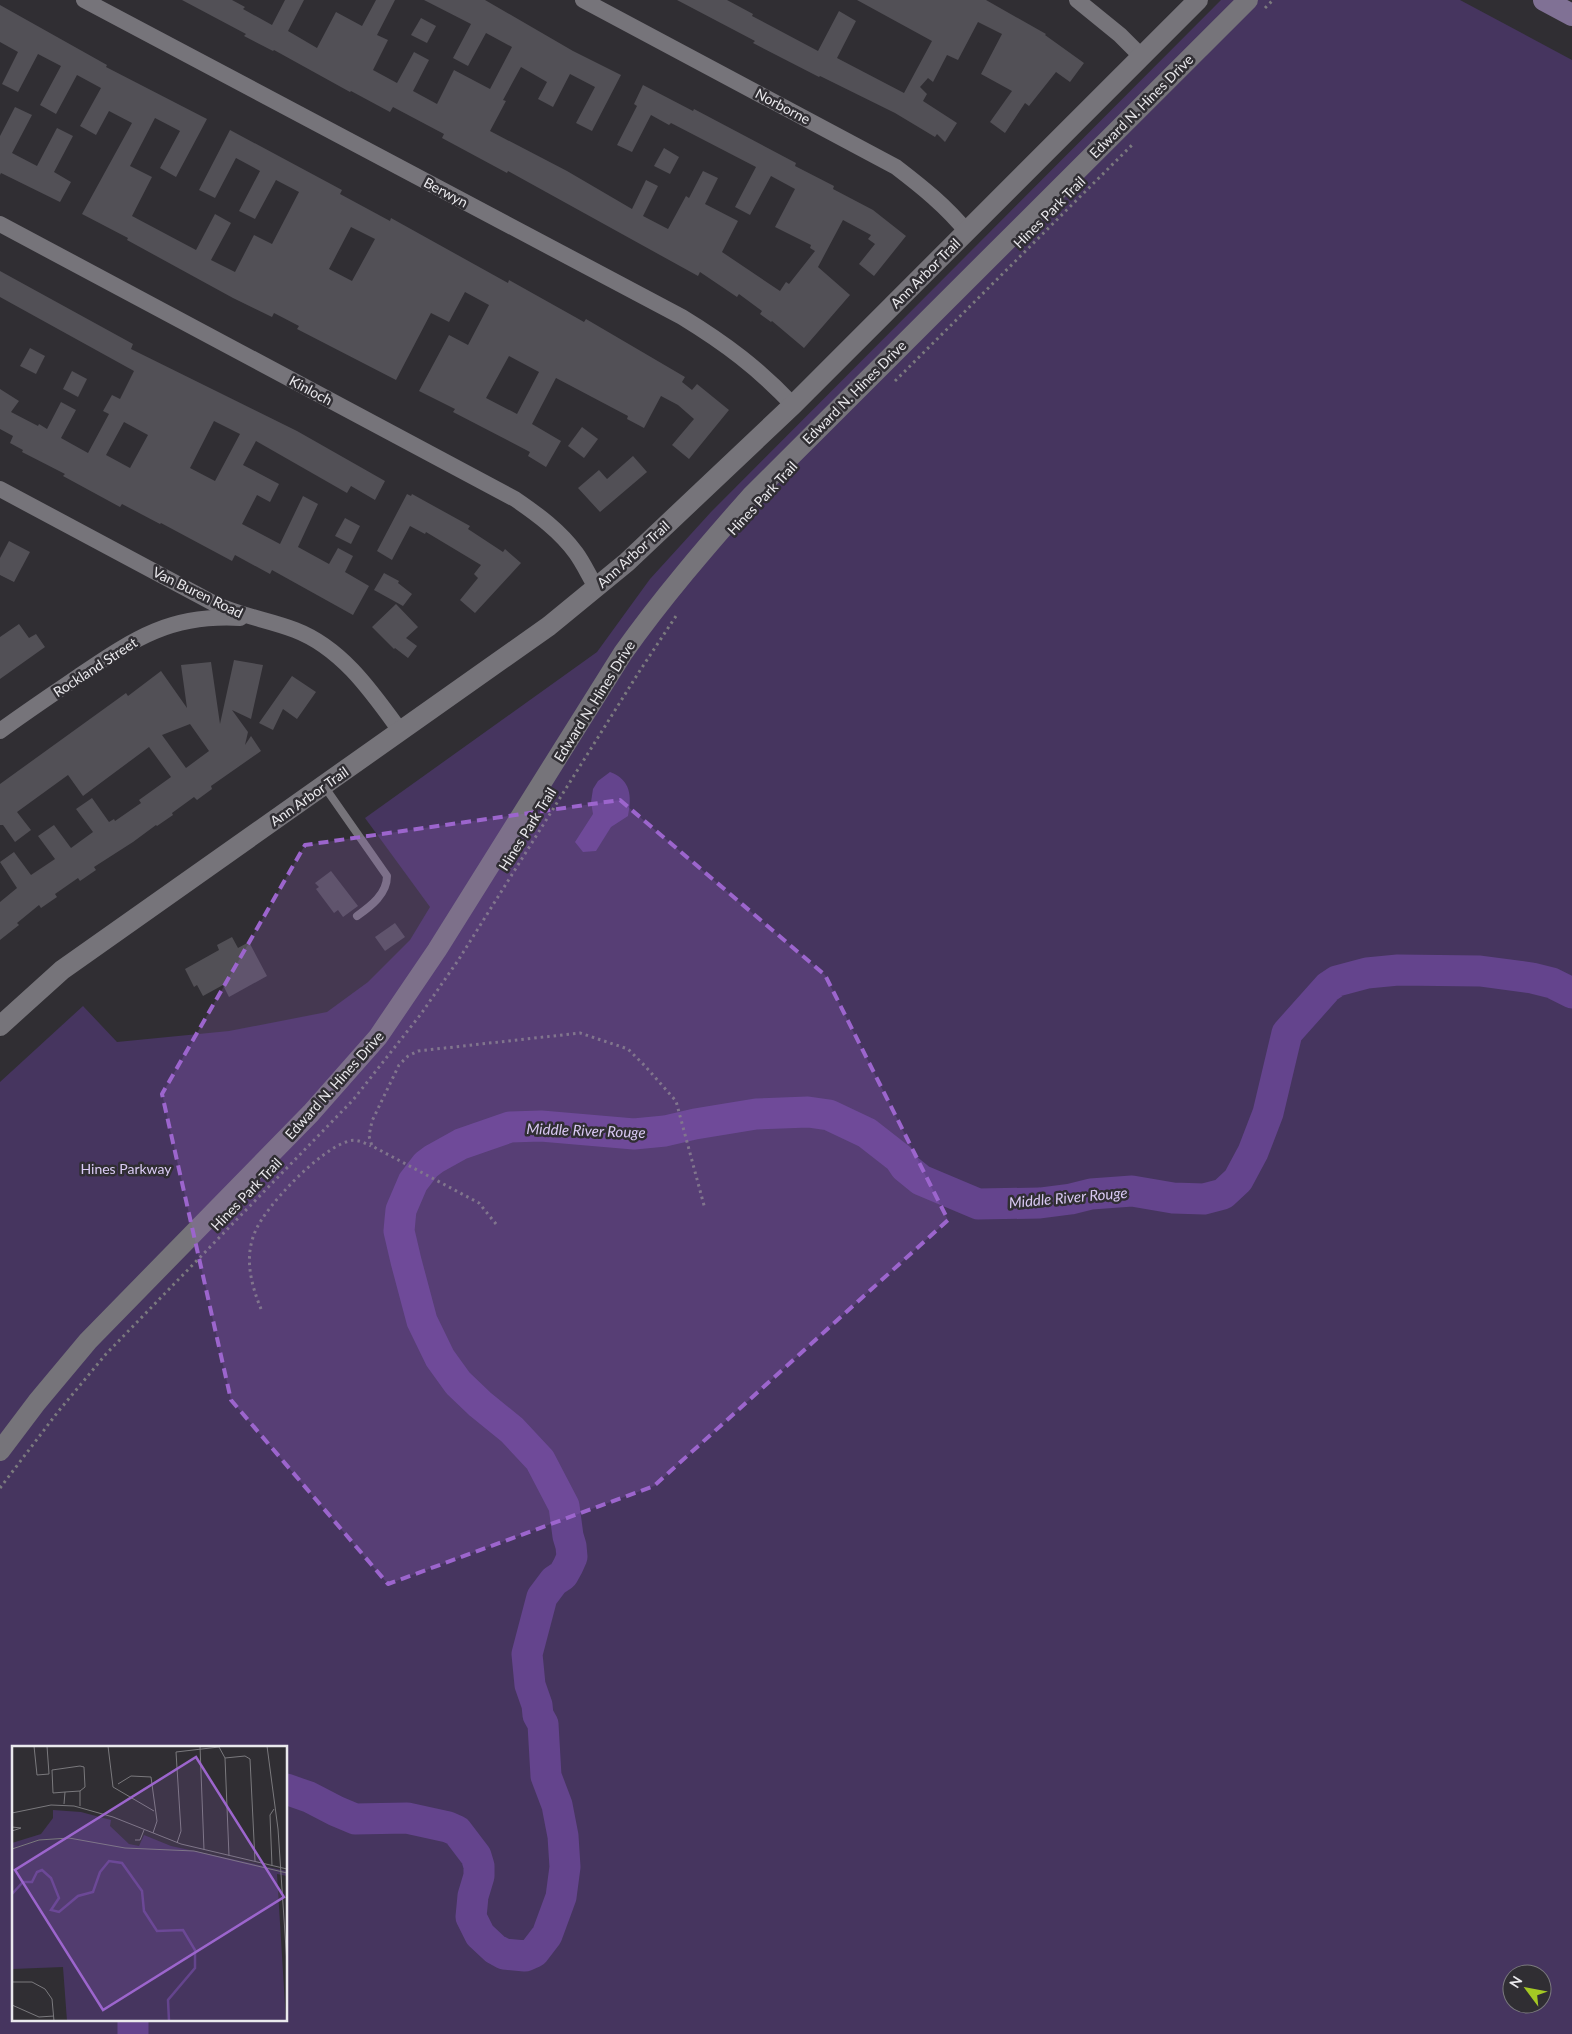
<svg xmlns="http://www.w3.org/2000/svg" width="1572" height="2034" viewBox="0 0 1572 2034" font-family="Lato,sans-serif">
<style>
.green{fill:#46355f;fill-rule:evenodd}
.water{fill:#64448d}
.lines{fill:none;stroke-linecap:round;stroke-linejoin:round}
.river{stroke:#64448d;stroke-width:31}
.building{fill:#525056;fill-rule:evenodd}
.path{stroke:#7b7a7e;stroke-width:3;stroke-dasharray:2.5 4;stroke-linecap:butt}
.service{stroke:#76747a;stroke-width:8}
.minor{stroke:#76747a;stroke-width:16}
.tertiary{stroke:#76747a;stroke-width:20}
.secondary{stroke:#807195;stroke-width:22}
.marked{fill:#9c65cd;fill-opacity:0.2;stroke:#9c65cd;stroke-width:4;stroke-dasharray:10 6;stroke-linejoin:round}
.labels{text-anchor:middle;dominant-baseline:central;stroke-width:5;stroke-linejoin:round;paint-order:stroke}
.street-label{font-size:14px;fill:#eae9ed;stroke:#302e33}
.park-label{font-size:14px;fill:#dbccf5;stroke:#302e33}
.water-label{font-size:15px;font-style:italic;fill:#d9c9f3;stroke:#302e33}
.inset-river{fill:none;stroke:#64448d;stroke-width:2.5}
.inset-road{fill:none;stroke:#7a797d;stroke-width:1}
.view{fill:#9c65cd;fill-opacity:0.15;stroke:#9c65cd;stroke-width:2.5}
.inset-edge{fill:none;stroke:#eae9ed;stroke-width:2.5}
</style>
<rect width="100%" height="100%" fill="#302e33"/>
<!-- green -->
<path class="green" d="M1221 0H1460L1572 60V2034H0V1082L83 1006 117 1042 229 1031 327 1012 368 982 410 940 430 907 365 818 597 652 650 579 711 512ZM14 1748H286V2020H14ZM1512 1974H1542V2004H1512Z"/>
<!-- water -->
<path class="water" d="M610 772C631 780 632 796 628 816L611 827 596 851 583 852 575 842 593 814 591 802 593 789 598 781Z"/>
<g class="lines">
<!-- river -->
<g class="river">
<path d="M286 1789 309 1797 336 1811 355 1819 407 1818 448 1827 457 1831 476 1856 479 1866V1876L473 1896 471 1917 480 1935 495 1949 504 1954 525 1956 534 1952 547 1935 561 1897 565 1867 563 1836 557 1805 546 1776 543 1724 538 1715 537 1705 530 1685 527 1654 542 1597 554 1581 563 1575 568 1566 572 1557 571 1546 568 1536 564 1506 540 1460 512 1430 480 1404 458 1383 440 1358 422 1321 406 1261 399 1231 400 1220 401 1210 413 1182 426 1165 434 1159 461 1144 510 1127 541 1126 634 1134 665 1131 695 1124 756 1114 808 1112 829 1115 867 1133 899 1158 905 1167 921 1180 978 1204 1040 1203 1071 1199 1091 1194 1132 1191 1173 1198 1204 1199 1223 1194 1238 1180 1253 1152 1268 1113 1287 1033 1328 987 1337 981 1367 973 1398 970 1480 971 1532 978 1552 983 1572 993"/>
<path d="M133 2034V2020"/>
</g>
</g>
<!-- building -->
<g class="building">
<path d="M182 0H232L245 7 243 9 272 25 285 0H304L288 31 317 48 336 12 362 26 376 0H395L377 35 388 40 373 70 397 83 414 52 429 60 413 91 437 104 454 70 490 89 512 47 486 33 468 66 453 58 471 24 424 0H485L573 51 621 75 592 131 576 123 595 87 570 74 553 107 538 99 547 82 521 67 503 100 506 101 490 131 567 171 632 209 646 180 658 186 643 216 668 229 686 196 689 198 703 171 718 178 705 204 738 221 722 252 780 291 786 282 789 284 815 251 810 248 811 245 775 227 795 189 771 176 750 215 735 207 756 167 671 123 669 125 651 115 632 152 617 145 637 106 634 104 643 85 693 111 694 109 796 163 795 166 834 186 833 189 873 210 906 236 874 276 859 264 875 244 868 239 871 235 843 220 818 267 850 295 804 348 772 321 771 322 760 314 762 311 739 294 737 297 700 272 698 276 508 171 507 173 442 138 444 134 393 107 390 112 351 91 350 92 274 50 273 51 244 36 246 34Z"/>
<path d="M677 0H727L753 14 752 16 818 51 839 11 856 21 837 58 904 93 932 41 857 0H986L1046 34 1045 35 1084 63 1070 82 1056 72 1029 106 1025 103 1005 133 990 122 1012 91 981 74 1002 34 978 22 958 60 947 55 933 82 928 78 920 87 927 94 923 101 957 123 945 142 937 134 935 137 895 113 820 76 819 77 753 43 755 41Z"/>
<path d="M0 5 107 65 106 67 207 119 176 177 160 168 180 131 155 118 130 166 152 177 132 216 196 250 215 214 231 223 211 260 235 272 254 235 272 244 299 192 276 180 255 219 239 211 260 171 236 158 215 198 199 190 230 130 342 190 340 194 390 221 391 218 508 283 509 280 584 322 586 319 685 377 682 382 692 390 697 384 729 410 689 459 672 445 694 419 678 405 661 396 644 428 627 419 628 416 556 378 532 424 561 441 546 467 528 456 530 452 453 412 455 409 419 391 449 335 468 345 489 305 465 292 449 322 431 313 396 380 297 329 299 326 274 313 272 317 233 298 127 240 128 238 82 214 132 123 109 111 96 135 80 126 101 88 77 75 56 114 40 105 61 66 38 54 18 92 2 84 18 52 0 42ZM351 227 375 239 352 281 329 269ZM509 356 539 372 517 414 486 398Z"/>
<path d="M421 18 436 26 427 43 411 35Z"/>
<path d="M15 107 32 115 12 153 37 166 57 128 73 136 54 172 71 182 60 202 1 173 0 175V136Z"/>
<path d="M664 148 679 157 670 174 654 166Z"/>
<path d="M0 271 133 344 131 349 297 431 385 481 375 500 351 486 347 493 256 441 243 465 279 484 270 502 257 495 242 524 280 544 303 496 318 504 298 547 329 564 338 548 353 556 345 572 369 586 353 615 272 570 270 574 235 555 232 561 161 523 160 524 122 504 120 507 63 476 65 474 22 452 23 450 10 443 13 436 0 429V389L19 401 11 412 38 426 39 424 47 429 61 402 76 410 61 438 88 453 109 414 103 411 112 395 120 399 134 371 0 297ZM214 421 240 434 215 481 190 468ZM124 422 148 435 130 468 106 455Z"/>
<path d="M30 348 45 356 36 374 20 366Z"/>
<path d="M72 371 87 379 78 397 63 389Z"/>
<path d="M582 427 598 439 584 458 568 446Z"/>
<path d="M633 456 647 472 600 512 578 488 599 470 607 479Z"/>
<path d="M407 494 411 496 412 494 470 526 468 529 503 552 505 549 521 563 475 613 460 600 478 578 474 574 481 565 426 532 425 534 410 526 392 560 377 551Z"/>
<path d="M345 518 360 526 351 544 335 536Z"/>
<path d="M9 541 30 552 14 582 0 575V558Z"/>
<path d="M384 573 399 581 398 583 412 594 403 606 374 590Z"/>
<path d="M396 604 418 627 406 638 417 646 408 658 395 648 394 649 372 627Z"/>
<path d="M19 624 29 638 36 634 45 647 0 679V637Z"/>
<path d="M234 660 263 665 251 719 232 710 248 732 245 745 251 736 261 751 211 786 212 789 197 800 194 797 172 813 173 815 157 826 156 825 133 842 94 867 96 870 80 881 78 878 55 894 57 897 41 908 39 905 17 923 19 925 0 940V902L17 888 0 862 14 852 31 875 55 859 38 836 54 825 71 848 93 832 76 809 92 798 109 822 114 819 115 821 141 803 139 800 171 777 149 747 83 796 68 775 17 812 31 830 15 842 3 825H0V784L126 693 128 696 161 671 187 708 181 665 211 662 220 724ZM190 724 209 751 186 768 162 735Z"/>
<path d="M292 676 316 692 297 719 283 709 273 730 259 723Z"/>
<path d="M331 871 358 906 343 917 338 910 334 913 316 889 319 887 315 883Z"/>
<path d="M395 923 405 937 385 951 375 937Z"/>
<path d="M232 937 238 948 249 942 267 976 229 997 223 985 203 996 197 985 194 987 185 969 219 950 217 945Z"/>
</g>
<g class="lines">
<!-- path -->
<g class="path">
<path d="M1265 8 1273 0"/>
<path d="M895 381 1133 144"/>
<path d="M496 1224 479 1203 372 1146 369 1136 372 1121 399 1065 408 1056 418 1051 580 1033 628 1049 645 1066 676 1101 705 1209"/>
<path d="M261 1309C251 1284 244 1258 255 1232 266 1205 319 1151 346 1142 355 1138 363 1142 371 1146"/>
<path d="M0 1488 57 1413 106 1354 353 1100 421 1014 459 959 639 672 676 616"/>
</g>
<!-- service -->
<path class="service" d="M324 786 387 876C387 894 371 906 357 916"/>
<!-- minor -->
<g class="minor">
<path d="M84 0 682 317C726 344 758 368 793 405"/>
<path d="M583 0 896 167C922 187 946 206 967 232"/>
<path d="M1077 0 1120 35 1142 57"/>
<path d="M0 224 515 499C537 514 560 531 576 553 584 564 589 576 596 587"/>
<path d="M0 489 215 604C241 616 269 620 295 630 342 648 372 692 401 732"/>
<path d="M0 731C26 712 53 694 79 676 134 639 170 614 240 618"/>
</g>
<!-- tertiary -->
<g class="tertiary">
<path d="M0 1026 62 970 549 626 627 562 793 405 1198 0"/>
<path d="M0 1451 37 1402 88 1341 311 1113 378 1037 437 950 623 653C662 598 706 547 751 496L1248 0"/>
</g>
<!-- secondary -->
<path class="secondary" d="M1544 0 1572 15"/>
</g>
<!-- marked area -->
<path class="marked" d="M620 800 825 975 948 1220 654 1486 388 1584 231 1400 162 1094 305 845Z"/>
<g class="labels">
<!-- street labels -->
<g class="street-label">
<text transform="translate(783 106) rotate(28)">Norborne</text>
<text transform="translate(1141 106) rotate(-45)">Edward N. Hines Drive</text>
<text transform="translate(446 192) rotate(28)">Berwyn</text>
<text transform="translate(1049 212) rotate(-45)">Hines Park Trail</text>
<text transform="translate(925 273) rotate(-45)">Ann Arbor Trail</text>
<text transform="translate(311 390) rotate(28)">Kinloch</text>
<text transform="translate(854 392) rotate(-45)">Edward N. Hines Drive</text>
<text transform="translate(762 498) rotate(-47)">Hines Park Trail</text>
<text transform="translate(633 554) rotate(-42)">Ann Arbor Trail</text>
<text transform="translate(198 592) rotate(26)">Van Buren Road</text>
<text transform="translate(95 667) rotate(-33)">Rockland Street</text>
<text transform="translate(594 701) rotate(-58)">Edward N. Hines Drive</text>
<text transform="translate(309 796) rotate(-35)">Ann Arbor Trail</text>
<text transform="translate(527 829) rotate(-58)">Hines Park Trail</text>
<text transform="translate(334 1085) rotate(-48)">Edward N. Hines Drive</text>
<text transform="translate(246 1194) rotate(-46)">Hines Park Trail</text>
</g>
<!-- park labels -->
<g class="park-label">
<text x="126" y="1168">Hines Parkway</text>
</g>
<!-- water labels -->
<g class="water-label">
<text transform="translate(586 1130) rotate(2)">Middle River Rouge</text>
<text transform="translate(1068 1197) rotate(-5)">Middle River Rouge</text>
</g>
</g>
<!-- overview -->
<g transform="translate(12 1746)">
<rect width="275" height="275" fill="#302e33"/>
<path d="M41 64 69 66 99 74 98 80 117 98 127 100 132 89 159 100 275 125V130L265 128 274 275H55L51 221 0 223V97L29 88 41 72Z" fill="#46355f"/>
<path class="inset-river" d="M0 148 11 136H20L25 126 30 124 39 132 47 152 39 164 47 166 66 150 81 146 88 126 97 115 110 117 130 145 132 165 145 185 171 184 183 204V222L156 254 157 275"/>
<path class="inset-road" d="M22 0 25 29 37 28 35 0M96 0 101 41 142 65M188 0 192 104M255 0 266 83 275 218M213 12 233 10 238 13 243 115M106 38 119 30 139 31 145 75 141 87M53 46 68 45M52 58 53 46 41 47 40 24 68 20 72 21 73 41 68 45V60M0 67 39 59 62 60 101 71 169 98 275 123M0 81 9 82 0 85M123 94H128L132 84M165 97 169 85 164 6 207 1 213 12 217 110M0 103 27 94 57 92 113 102 182 105 275 127M260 120 258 69 262 63M0 236H20L33 243 40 253 42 275M0 259 27 271 42 270"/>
<path class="view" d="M184 11 272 151 91 264 3 124Z"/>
<rect width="275" height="275" class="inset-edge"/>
</g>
<!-- north arrow -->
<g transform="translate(1527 1989) rotate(302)"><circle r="24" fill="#302e33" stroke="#7a797d"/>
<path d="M0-4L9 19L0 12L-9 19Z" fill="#a4c824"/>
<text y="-8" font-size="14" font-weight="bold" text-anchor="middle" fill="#eae9ed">N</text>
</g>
</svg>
